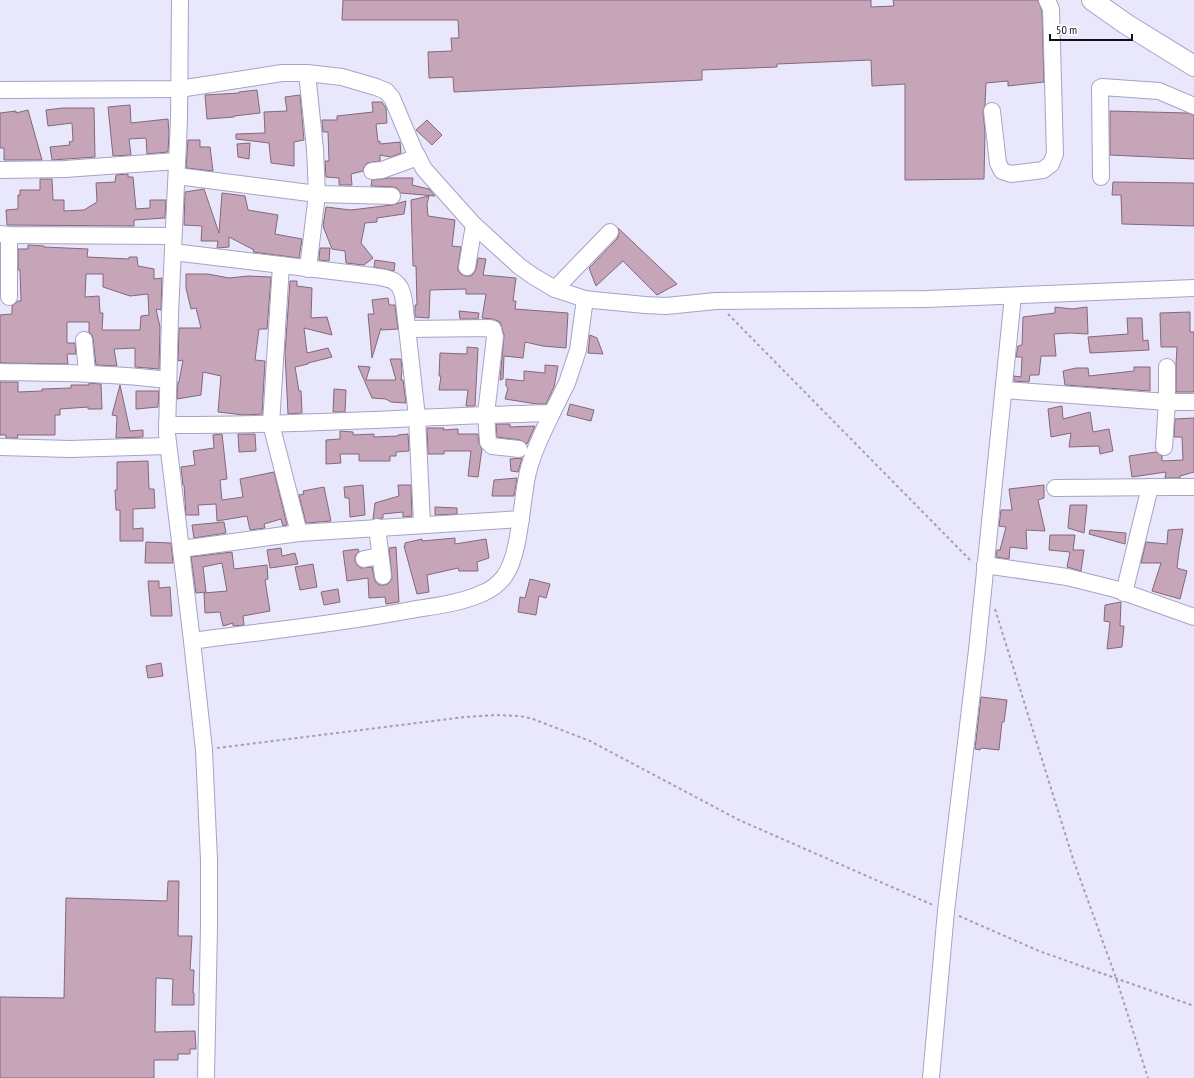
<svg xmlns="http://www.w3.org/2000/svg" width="1194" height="1078" viewBox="0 0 1194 1078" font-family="'PT Sans Narrow',sans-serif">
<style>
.building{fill:#c6a5b9;stroke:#85677a;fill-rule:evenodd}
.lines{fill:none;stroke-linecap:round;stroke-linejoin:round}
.minor-casing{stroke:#a6a3c4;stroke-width:18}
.major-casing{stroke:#a6a3c4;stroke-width:22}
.path{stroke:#a19fb1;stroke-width:2;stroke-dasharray:3 3;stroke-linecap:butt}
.minor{stroke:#fff;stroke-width:16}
.major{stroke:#fff;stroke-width:20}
</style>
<rect width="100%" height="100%" fill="#e9e7fc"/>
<!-- building -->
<g class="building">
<path d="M343 0H871V7L894 6 893 0H1038L1042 11 1044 82 1008 86V81L986 83 985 105 983 112 985 131 984 179 905 180V84L872 86 871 60 777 64V67L702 70V80L454 92 453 77 429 78 428 52 452 51 451 38H459L458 20H342Z"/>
<path d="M257 90 260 113 234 116V117L207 119 205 95 239 93V92Z"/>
<path d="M300 95 304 140 294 142V166L271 163 269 143 236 139V134L265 133 264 112 287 111 285 97Z"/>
<path d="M372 102H382L386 108 387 123 376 124 378 142 380 141V144L400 142 401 153 391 157 380 155V161L367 163 364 167 363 171 351 174 352 185H339V178L326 177 325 161H329L328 132H323L322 120H337V116L373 112Z"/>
<path d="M130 105 131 123 168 119 169 133 168 152 147 154 146 138 129 139 131 155 113 156 108 107Z"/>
<path d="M63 108H94L95 157 52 160 50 147 70 145 69 142 73 141 72 123 48 126 46 110Z"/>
<path d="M28 110 42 160H4V148H0V113L16 111V113Z"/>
<path d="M1110 111 1187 113 1194 115V159L1110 155Z"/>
<path d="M427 120 442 135 432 145 416 130Z"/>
<path d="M188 140H200V147H210L213 171 186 168Z"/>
<path d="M250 143 249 159 238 157 237 144Z"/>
<path d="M128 174V177H133L136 209 150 208V200H166L165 218 134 220V226L7 225 6 210 18 209V195H20V190H40V179H52L53 200H64V211L84 210 97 202 96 183 115 182 116 175Z"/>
<path d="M389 178H413L412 185 429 189 435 196 401 193 397 188 393 187 371 186 372 180Z"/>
<path d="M1113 182 1194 183V226L1122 224 1121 195H1112Z"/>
<path d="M204 189 219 233 222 193 245 196 248 210 278 215 275 234 302 239 299 258 253 252 254 250 229 237V247L217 248 218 241H201L202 226 184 225 185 192Z"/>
<path d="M429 196 427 204 428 216 455 220 452 246 461 247 458 266V271L461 274 465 276H471L474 273 476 269 478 258 486 259 483 275 516 278 513 301H516L515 309 568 313 566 348 543 346 525 342 523 358 504 356 503 379 500 380 504 335 500 322 493 319 482 318 486 294H466V289L430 290 429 318 415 317V305H417L416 266H413L411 200Z"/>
<path d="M406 201 404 214 377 218V222L365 223 361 243 373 258 364 265 346 263 345 251 332 249 323 226 326 207 351 210 392 205Z"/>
<path d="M618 228 677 284 657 295 623 261 596 286 589 268 617 239 619 234Z"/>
<path d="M28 245 44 246V247L88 249 87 257 129 259V257H137L138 266 154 269V279L162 278 161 310 156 309 160 327 159 369 135 367V348L114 349 117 366 96 365 93 339 92 335 89 332V322H67V343H75L76 354H67L68 364 0 363V315L12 314V306L18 301H21L20 270H18V249H28ZM86 274H103V287L130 296 148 294 149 315 141 316 140 330H102L103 313H100L99 296 85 297Z"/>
<path d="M320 248H330L329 261 319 260Z"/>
<path d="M375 260 395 263 394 271 374 267Z"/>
<path d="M186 274H208L229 278 248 276 271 277 267 329H259L255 360 265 361 262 414 244 415 218 412 221 376 203 372 201 395 177 399 178 382H179L183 360 178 361 179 328H201L196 308 191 309 186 288Z"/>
<path d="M290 281H297V286L312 288 311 318 327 317 332 335 304 328 307 353 328 348 332 357 308 363V364L295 367 299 391H301L302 413 288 414 285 353Z"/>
<path d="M388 298 389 305H395L398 329 382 330 381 328 372 358 368 314H374L372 300Z"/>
<path d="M1055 307 1072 309 1087 307 1088 334 1070 333 1054 334 1056 356H1041L1039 375H1030L1029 382 1014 381V376L1021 377 1022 357H1016L1018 346 1022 345 1023 317 1055 313Z"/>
<path d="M459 311 479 313 478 319H460Z"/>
<path d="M1190 312V332H1194V392H1176V364L1177 347H1161L1160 313Z"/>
<path d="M1127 318H1142L1143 341 1148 340 1149 350 1090 353 1088 337 1128 334Z"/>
<path d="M590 335 597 338 603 354 588 353Z"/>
<path d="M467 347 478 348 475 406H466L468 390H439L441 376H439L440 353 467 354Z"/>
<path d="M390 359H401L402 371 401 380H403L406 403 391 402 386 399 372 398 358 366 370 367 366 380H396Z"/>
<path d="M545 365 558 366 554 387 546 404H537L505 399 508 388 506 386V379L524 381V371L545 373Z"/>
<path d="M1134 367H1150V391L1065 385 1063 371 1076 368H1088L1089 376 1134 371Z"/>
<path d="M0 382H18V392L42 391V389L71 388V385H89V383L101 384 102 409H88V407L60 409V415H55V435H17L18 438H6V435H0Z"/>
<path d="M120 385 130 431 143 430V437L116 438 117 416 112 415Z"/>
<path d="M334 389 346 390 345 412H333Z"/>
<path d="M136 391H159L158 407 136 409Z"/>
<path d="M570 404 594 410 591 421 567 415Z"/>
<path d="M1062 406 1063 419 1090 412 1093 432 1109 429 1113 451 1100 454 1099 446 1069 447 1071 433 1051 437 1048 409Z"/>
<path d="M1194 418V472L1180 476V478H1165L1166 472 1132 477 1129 456 1156 452 1162 456V461L1183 460 1182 437H1174L1175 419Z"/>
<path d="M496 424H510V427L535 426 527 444 520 440 497 437Z"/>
<path d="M427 428H444L443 430 458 429V434H478L479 443 482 449 478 477 468 476 471 451H444V454H428Z"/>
<path d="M340 431 353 432V435L374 434V437L398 436V435L408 434 409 451 396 452V456H390V461H359V454H340L341 463 326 464V440L340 439Z"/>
<path d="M222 434 227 479 220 480 222 500 243 497 240 479 274 472 287 525 283 526 281 519 264 524 265 528 250 530 247 516 217 521 216 504 198 505 199 515H186L184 485H183L181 467 195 465 193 451 214 448 213 435Z"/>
<path d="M238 434H255L256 451 239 452Z"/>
<path d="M522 458 518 472 511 471 510 459Z"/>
<path d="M148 461 149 489H154L155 508 133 509V529L143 528V541H120V510H116L115 490H117V462Z"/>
<path d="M517 478 514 496H492L494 480Z"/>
<path d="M363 485 365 515 350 517 349 498H345L344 487Z"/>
<path d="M398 485H411L412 516 403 517V512L383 514V518L373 519 375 503 399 496Z"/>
<path d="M1044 485V498L1038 500 1045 531 1026 530 1027 549 1010 547 1009 559 996 557 997 550H1000L1006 527 999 526 1001 510H1012L1009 489Z"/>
<path d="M324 487 331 521 306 523 299 495 304 494 303 491Z"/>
<path d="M1070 505H1087L1084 533 1068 528Z"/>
<path d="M435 507 457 508V514L435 515Z"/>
<path d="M224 522 226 533 194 538 192 525Z"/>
<path d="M1183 529 1179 551 1177 568 1187 571 1180 599 1152 591 1161 563H1141L1146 542 1167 544 1168 530Z"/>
<path d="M1090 530 1126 533 1125 544 1089 534Z"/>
<path d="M1050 535H1075L1073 550H1084L1081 571 1067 567 1070 552 1049 550Z"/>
<path d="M455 538V544L486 539 489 558 477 562 478 571H459L458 568 427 575 429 592 417 594 404 546H405V543L422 539V541Z"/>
<path d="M146 542 171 543 173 563H145Z"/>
<path d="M396 547 399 602 386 604 385 597 369 598 368 578 347 581 343 551 358 549 359 551 355 556V561L357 565 361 568 372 567 375 581 379 585H384L388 584 392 579 389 548Z"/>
<path d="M281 548 282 556 295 553 298 564 270 568 267 550Z"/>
<path d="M232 552 234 569 267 565 268 579 265 580 270 611 243 616 244 625 233 626V623L223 626 220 612 205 613 204 593 227 591 222 563 203 567 206 592 196 593 191 557Z"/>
<path d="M313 564 317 587 300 590 295 567Z"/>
<path d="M530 579 550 584 546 598 539 596 536 615 518 612 520 597 525 598Z"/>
<path d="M148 581H159V588L170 587 172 616H151Z"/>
<path d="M338 589 340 602 324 605 321 592Z"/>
<path d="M1121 602 1120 626H1124L1122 647 1107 649 1110 622 1104 621 1105 605Z"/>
<path d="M161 663 163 676 148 678 146 666Z"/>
<path d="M981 697 1007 700 1004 722H1002L999 750 981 748 980 750 975 749Z"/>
<path d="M168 881H179L178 936H192L190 970H194L193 993H194V1005H172L173 979 156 978 155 1032 195 1031 196 1049H190V1054H178V1060H154V1078H0V997L64 998 66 898 167 901Z"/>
</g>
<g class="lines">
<!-- minor casing -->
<g class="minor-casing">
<g id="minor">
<path d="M180 0 179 120 170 314 167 434 192 641 204 750 209 860V926L206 1078"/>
<path d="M307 73 315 149 317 194 308 269"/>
<path d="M0 90 179 89 282 73H307L342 77 376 87 386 91 392 98 414 150 424 169 474 225 519 266 533 276 555 289 585 299 593 300 645 305 666 306 716 301 927 299 1194 288"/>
<path d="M992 111 998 163 1002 171 1011 174 1043 170 1051 164 1055 154 1051 9 1047 0"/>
<path d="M0 170 65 169 177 161"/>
<path d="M372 171 382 170 418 157"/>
<path d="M177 176 317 194 392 196"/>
<path d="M1101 177 1100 88 1102 87 1159 91 1194 106"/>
<path d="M0 234 9 235 173 236"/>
<path d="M9 235V297"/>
<path d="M173 252 373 276C393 279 401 280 404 301L417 417 422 524"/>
<path d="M281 265 271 424 299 533"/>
<path d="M467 267 474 225"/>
<path d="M555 289 610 232"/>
<path d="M407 329 490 328 493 329 495 337 486 414 488 442 492 446 519 449"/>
<path d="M84 340 87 373"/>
<path d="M0 372C56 373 112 373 168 380"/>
<path d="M1004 390 1167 402H1194"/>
<path d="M167 425C295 426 423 416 552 413L567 383 578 350 585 299"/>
<path d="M0 447 70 449 167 446"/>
<path d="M1164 447 1167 402V367"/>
<path d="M1055 488 1171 487H1194"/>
<path d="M377 527 383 576"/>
<path d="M181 549 299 533 521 519"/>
<path d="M364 559 380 556"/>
<path d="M985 565 1067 577 1115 589 1194 617"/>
<path d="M1124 593 1150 487"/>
<path d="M192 641C265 631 339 624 411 610 435 606 463 603 485 592 492 589 499 583 504 577 521 554 521 500 528 472 533 451 543 432 552 413"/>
<path d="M931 1078 946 911 977 650 1013 296"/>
</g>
</g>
<!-- major casing -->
<g class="major-casing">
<path id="major" d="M1092 0 1126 24 1194 66"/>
</g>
<!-- path -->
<g class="path">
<path d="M728 314 972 562"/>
<path d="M995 609 1074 862 1116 978 1148 1078"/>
<path d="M217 748 465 717 497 715 520 716 533 719 590 741 739 820 933 905"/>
<path d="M959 916 1039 951 1194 1006"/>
</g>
<!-- minor -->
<use href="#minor" class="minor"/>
<!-- major -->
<use href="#major" class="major"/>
</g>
<!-- scale -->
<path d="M1050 34v6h82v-6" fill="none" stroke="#100e1a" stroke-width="2"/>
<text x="1056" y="34" font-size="12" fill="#100e1a" stroke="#ffffff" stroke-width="3" paint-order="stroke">50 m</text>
</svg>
